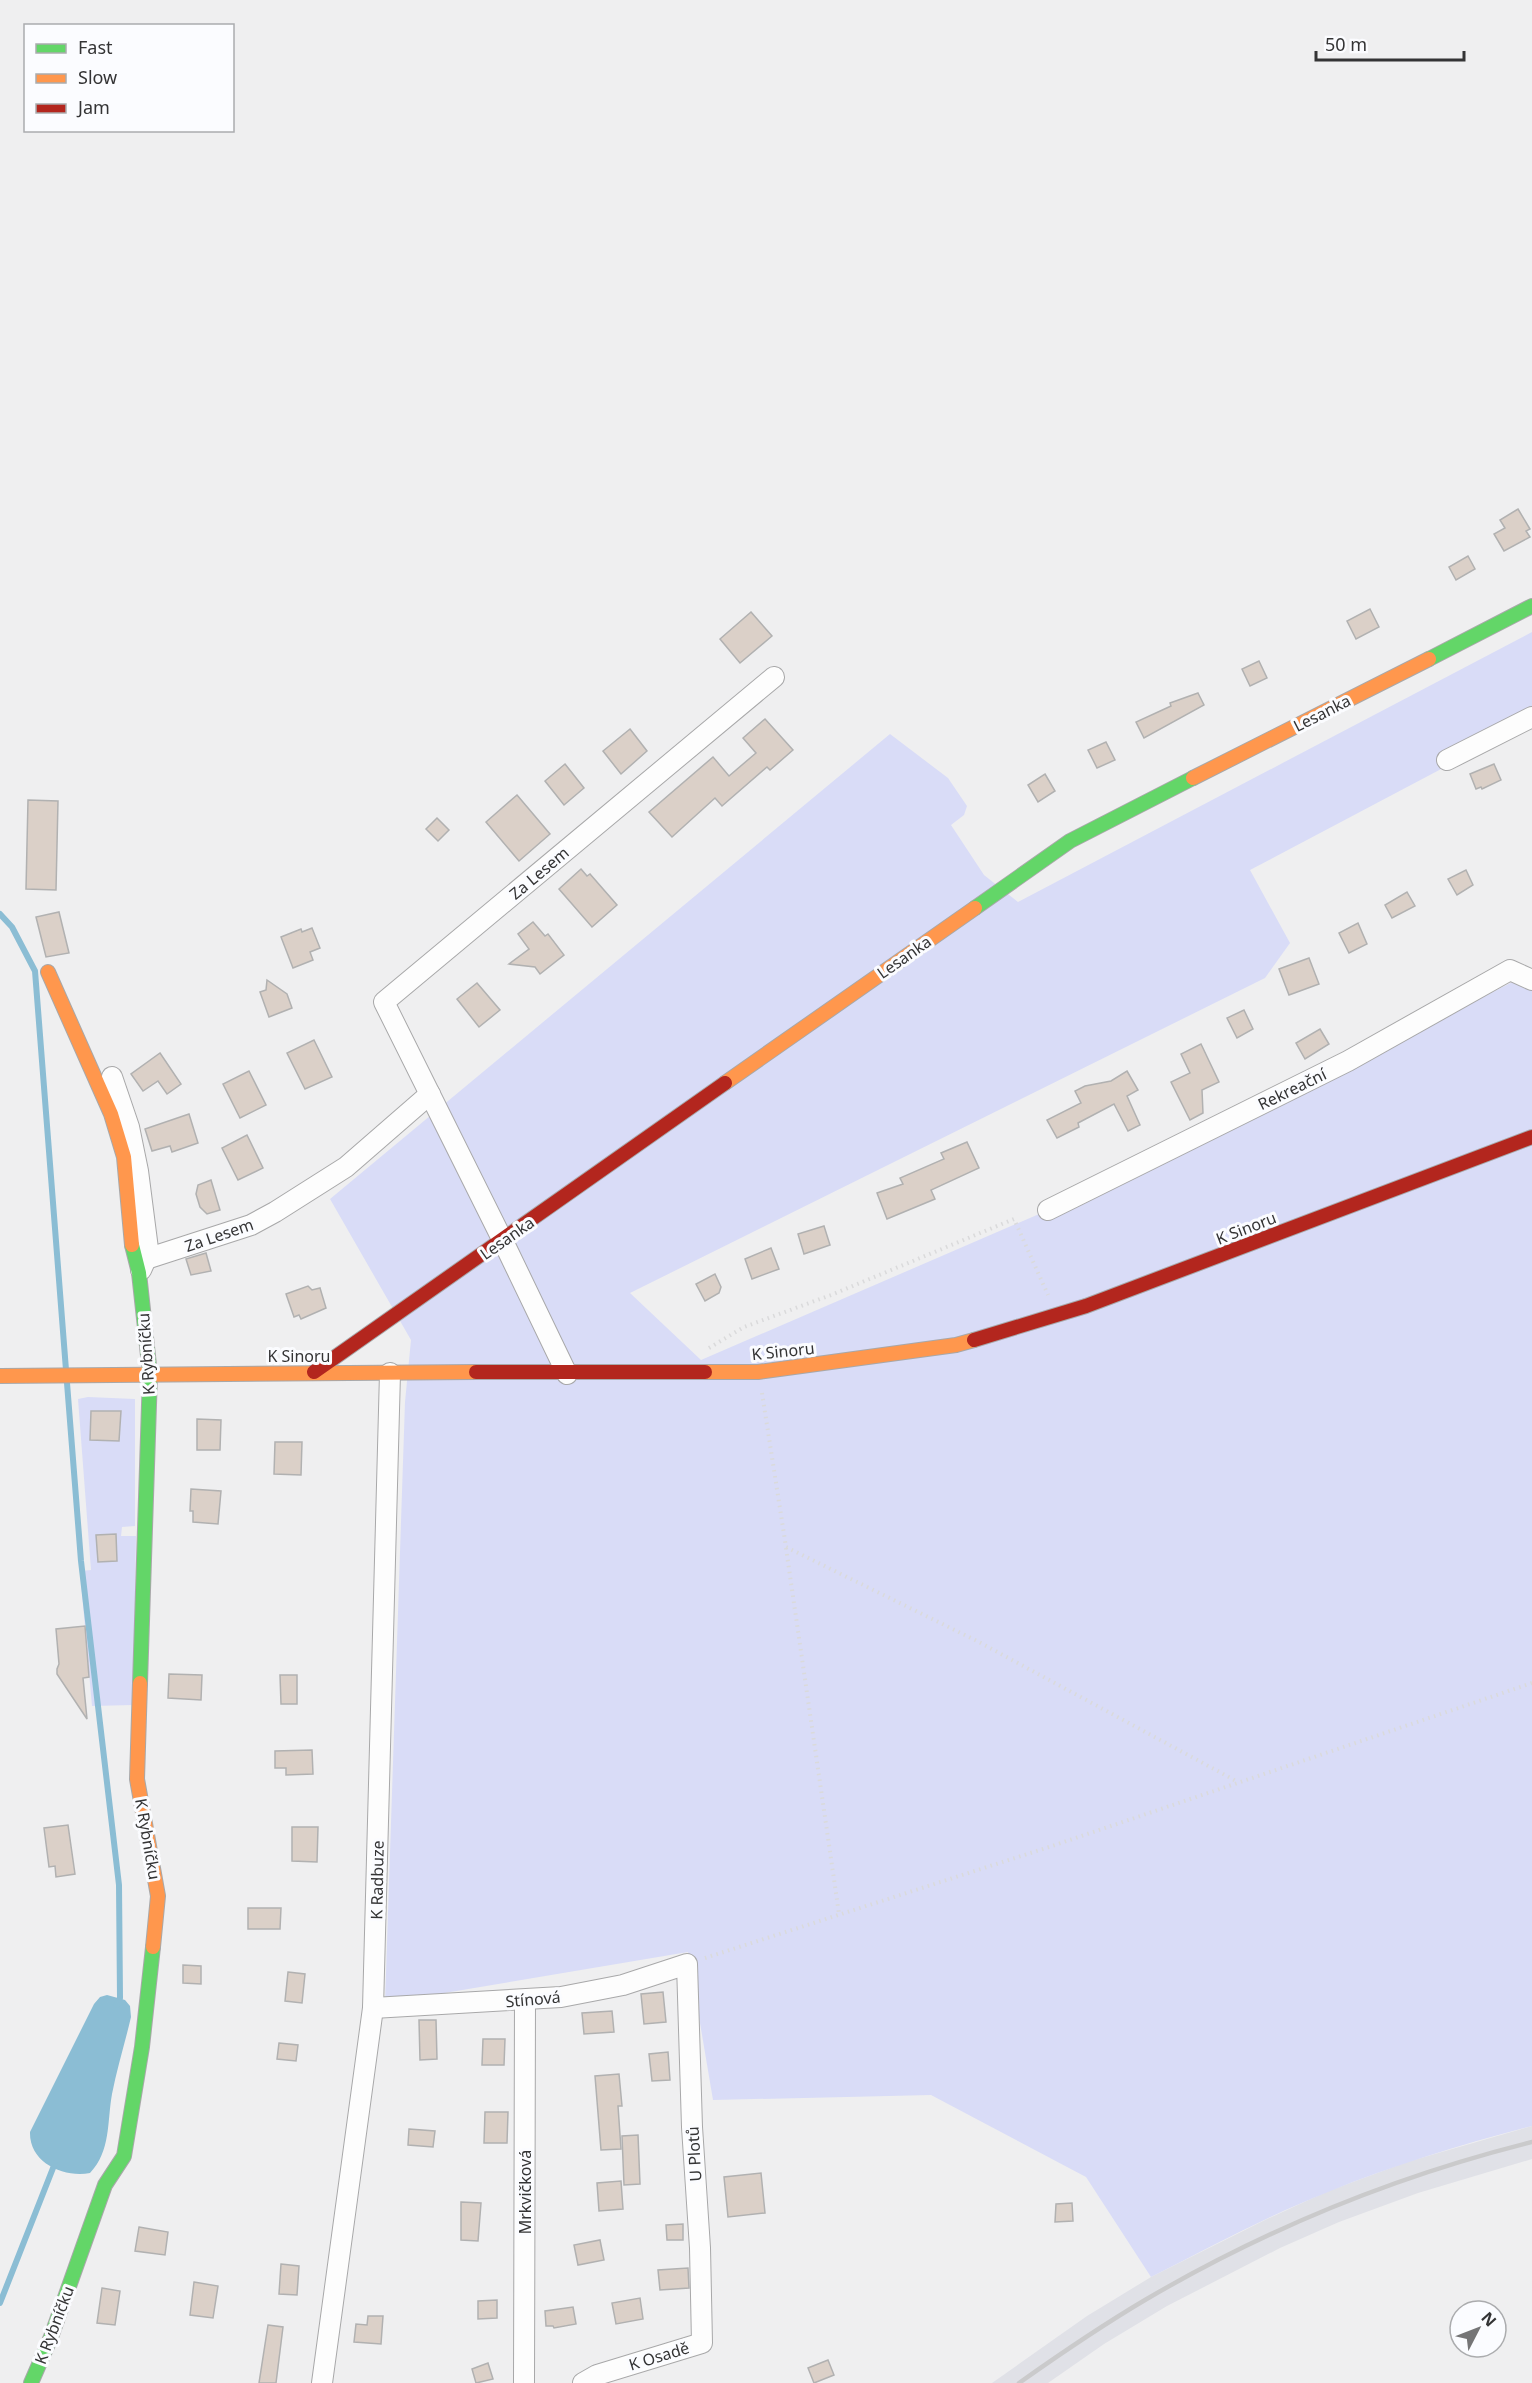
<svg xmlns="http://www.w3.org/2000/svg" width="1532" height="2383" viewBox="0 0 1532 2383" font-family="'Noto Sans',sans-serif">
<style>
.built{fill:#e0e1e7}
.green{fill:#d9dcf7}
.water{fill:#8bbdd4}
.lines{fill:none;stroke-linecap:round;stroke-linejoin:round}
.stream{stroke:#8bbdd4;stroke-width:6}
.building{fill:#dbd0c8;stroke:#b1b1b1;stroke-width:1.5}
.street-casing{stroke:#a8a8a9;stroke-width:22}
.fast-casing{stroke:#a8a8a9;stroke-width:16}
.slow-casing{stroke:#a8a8a9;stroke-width:16}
.jam-casing{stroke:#a8a8a9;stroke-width:16}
.path{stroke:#dadadb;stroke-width:4;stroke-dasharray:1.5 4.5;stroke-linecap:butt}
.street{stroke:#fdfdfd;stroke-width:20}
.fast{stroke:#63d668;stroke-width:14}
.slow{stroke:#ff974d;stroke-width:14}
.jam{stroke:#b3261e;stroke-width:14}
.rail{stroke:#cacacb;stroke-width:4.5}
.labels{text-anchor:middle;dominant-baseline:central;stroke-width:6;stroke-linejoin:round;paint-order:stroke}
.street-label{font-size:16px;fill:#343435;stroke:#fbfcff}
</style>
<rect width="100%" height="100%" fill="#efeff0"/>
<!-- built -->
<path class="built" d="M1532 2126V2159L1418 2193 1339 2222 1280 2248 1167 2306 1104 2344 1048 2383H992L1087 2316 1151 2277 1267 2219 1326 2192 1407 2162Z"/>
<!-- green -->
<g class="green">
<path d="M1532 632V721L1250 870 1290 943 1265 978 630 1293 701 1360 1178 1154 1532 972V2126C1463 2144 1394 2165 1328 2192 1267 2216 1209 2248 1151 2277L1086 2177 931 2095 713 2100 688 1952 385 2003 405 1402 411 1340 330 1199 890 734 948 778 967 806 964 815 951 825 984 875 1018 902Z"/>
<path d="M88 1397 135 1399V1526L122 1527 121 1536H136L133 1705 92 1706 80 1571 91 1570 78 1399Z"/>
</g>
<!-- water -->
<path class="water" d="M107 1995 125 2000 130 2006 131 2017C125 2043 117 2068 112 2094 107 2122 111 2151 90 2173 64 2178 29 2163 30 2132L94 2004 100 1997Z"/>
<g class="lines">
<!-- stream -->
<g class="stream">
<path d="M0 914 12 927 35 971 66 1370"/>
<path d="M67 1383 81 1561 119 1885 120 1998 117 2005"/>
<path d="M0 2303 55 2163"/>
</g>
</g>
<!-- building -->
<g class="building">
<path d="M1518 509 1530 529 1526 531 1530 537 1504 551 1494 534 1505 528 1500 520Z"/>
<path d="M1468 556 1475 569 1456 580 1449 567Z"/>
<path d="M1370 609 1379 627 1356 639 1347 621Z"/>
<path d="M751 612 772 636 740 663 720 639Z"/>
<path d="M1259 661 1267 678 1250 686 1242 669Z"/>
<path d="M1198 693 1204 705 1144 738 1136 722 1171 706 1170 703Z"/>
<path d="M765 719 793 750 770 770 767 767 722 806 715 798 672 837 649 812 713 757 729 776 756 753 743 738Z"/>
<path d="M630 729 647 751 621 774 603 751Z"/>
<path d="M1106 742 1115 760 1097 768 1088 750Z"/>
<path d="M565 764 584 788 564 805 545 781Z"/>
<path d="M1494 764 1501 780 1482 789 1481 787 1476 789 1470 774Z"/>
<path d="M1045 774 1055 791 1038 802 1028 785Z"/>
<path d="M517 795 550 834 519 861 486 822Z"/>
<path d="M28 800 58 801 56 890 26 889Z"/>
<path d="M437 818 449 830 438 841 426 829Z"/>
<path d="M581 869 587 876 590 874 617 905 592 927 559 889Z"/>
<path d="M1466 870 1473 885 1457 895 1448 879Z"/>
<path d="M1407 892 1415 906 1392 918 1385 905Z"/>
<path d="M59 912 69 953 46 957 36 917Z"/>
<path d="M533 922 545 936 548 934 564 955 540 974 535 967 509 964 529 949 518 934Z"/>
<path d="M1358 923 1367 944 1349 953 1339 933Z"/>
<path d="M312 928 320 948 310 952 313 960 293 968 281 937 301 929 302 932Z"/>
<path d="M1309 958 1319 984 1289 995 1279 969Z"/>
<path d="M267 980 287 994 292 1008 269 1017 260 992 266 990Z"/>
<path d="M477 983 500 1010 479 1027 457 999Z"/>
<path d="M1244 1010 1253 1029 1237 1038 1227 1018Z"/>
<path d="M1320 1029 1329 1044 1305 1059 1296 1043Z"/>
<path d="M314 1040 332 1077 305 1089 287 1053Z"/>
<path d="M1201 1044 1219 1082 1202 1090 1203 1113 1190 1120 1171 1082 1190 1073 1181 1054Z"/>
<path d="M160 1053 181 1084 167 1094 158 1081 143 1091 131 1074Z"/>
<path d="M249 1071 266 1105 240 1118 223 1084Z"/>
<path d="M1127 1071 1138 1090 1127 1096 1140 1125 1128 1131 1114 1104 1078 1123 1079 1127 1057 1138 1047 1120 1081 1103 1075 1091 1085 1086 1111 1081Z"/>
<path d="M189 1114 198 1143 172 1152 170 1146 152 1151 145 1129Z"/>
<path d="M247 1135 263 1168 238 1180 222 1148Z"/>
<path d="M967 1142 979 1168 931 1190 935 1199 887 1219 877 1193 903 1184 900 1178 944 1159 941 1153Z"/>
<path d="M211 1180 220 1210 207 1214 200 1207 196 1194 198 1185Z"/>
<path d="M824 1226 830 1245 804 1254 798 1234Z"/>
<path d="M771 1248 779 1269 752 1279 745 1259Z"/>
<path d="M206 1253 211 1271 191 1275 186 1259Z"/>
<path d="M715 1274 721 1287 719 1293 705 1301 696 1284Z"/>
<path d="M308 1286 312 1290 320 1288 326 1308 301 1319 299 1315 294 1317 286 1294Z"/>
<path d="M91 1411H121L119 1441 90 1440Z"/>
<path d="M197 1419 221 1420 220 1450H197Z"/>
<path d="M275 1442H302L301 1475 274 1474Z"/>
<path d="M191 1489 221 1491 218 1524 193 1522V1511H190Z"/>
<path d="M116 1534 117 1561 98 1562 96 1535Z"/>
<path d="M85 1626 89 1677 83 1678 87 1719 57 1674V1669L59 1664 56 1629Z"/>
<path d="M169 1674 202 1675 201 1700 168 1698Z"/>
<path d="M280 1675H297V1704H281Z"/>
<path d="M312 1750 313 1774 286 1775V1768H275V1751Z"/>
<path d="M68 1825 75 1874 56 1877 55 1866 49 1867 44 1828Z"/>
<path d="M292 1827H318L317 1862 292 1861Z"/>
<path d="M248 1908H281L280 1929H248Z"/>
<path d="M183 1965 201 1966V1984L183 1983Z"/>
<path d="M288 1972 305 1974 302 2003 285 2001Z"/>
<path d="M663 1992 666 2022 644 2024 641 1994Z"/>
<path d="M612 2011 614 2032 584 2034 582 2013Z"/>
<path d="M419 2020H436L437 2059 420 2060Z"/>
<path d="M483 2039H505L504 2065H482Z"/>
<path d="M279 2043 298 2045 296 2061 277 2059Z"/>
<path d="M668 2052 670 2080 652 2081 649 2054Z"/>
<path d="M619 2074 622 2106H618L621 2149 601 2150 595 2076Z"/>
<path d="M485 2112H508L507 2143H484Z"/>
<path d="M409 2129 435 2131 433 2147 408 2145Z"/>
<path d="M638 2135 640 2184 624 2185 622 2136Z"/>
<path d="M761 2173 765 2213 728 2217 724 2177Z"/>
<path d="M621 2181 623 2209 599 2211 597 2183Z"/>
<path d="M461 2202 481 2203 478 2241 461 2240Z"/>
<path d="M1072 2203 1073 2221 1055 2222 1056 2204Z"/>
<path d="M683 2224V2240H667L666 2225Z"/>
<path d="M139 2227 168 2232 165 2255 135 2251Z"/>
<path d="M600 2240 604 2260 578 2265 574 2245Z"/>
<path d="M281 2264 299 2266 297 2295 279 2294Z"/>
<path d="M688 2268 689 2288 660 2290 658 2270Z"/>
<path d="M194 2282 218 2286 213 2318 190 2315Z"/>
<path d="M102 2288 120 2291 115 2325 97 2323Z"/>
<path d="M640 2298 643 2319 616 2324 612 2303Z"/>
<path d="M497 2300V2318L478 2319V2301Z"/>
<path d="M573 2307 576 2324 554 2328 553 2326H546L545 2311Z"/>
<path d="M368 2316H383L381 2344 354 2342 356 2324 367 2325Z"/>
<path d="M268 2325 283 2327 276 2383H259Z"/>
<path d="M828 2360 834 2375 814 2383 808 2368Z"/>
<path d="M488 2363 493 2379 476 2383 472 2369Z"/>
</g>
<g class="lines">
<!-- street casing -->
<g class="street-casing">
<g id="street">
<path d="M1447 760 1532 717"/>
<path d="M112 1077 129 1127 138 1171 148 1249 146 1259 141 1270"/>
<path d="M1048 1210 1348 1061 1510 970 1532 980"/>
<path d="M146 1259 251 1225 275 1212 346 1167 430 1094"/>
<path d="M567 1374 503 1241 384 1002 774 677"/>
<path d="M373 2008 561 1997 623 1985 687 1964 692 2127 700 2248 702 2343 597 2375 583 2383"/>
<path d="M322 2383 373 2008 390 1373"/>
<path d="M524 2383 525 2001"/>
</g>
</g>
<!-- fast casing -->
<g class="fast-casing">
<g id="fast">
<path d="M1429 659 1532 606"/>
<path d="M975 908 1070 841 1193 778"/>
<path d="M132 1245 139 1273 150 1374 140 1683"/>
<path d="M31 2383 51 2337 105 2185 124 2156 142 2047 153 1947"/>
</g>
</g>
<!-- slow casing -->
<g class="slow-casing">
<g id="slow">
<path d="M1193 778 1429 659"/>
<path d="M48 972 111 1114 124 1157 132 1245"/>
<path d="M725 1083 975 908"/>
<path d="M705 1372H758L956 1345 974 1340"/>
<path d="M0 1376 476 1372"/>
<path d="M140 1683 137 1779 158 1896 153 1947"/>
</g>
</g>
<!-- jam casing -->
<g class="jam-casing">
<g id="jam">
<path d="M974 1340 1086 1306 1532 1137"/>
<path d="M314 1372 725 1083"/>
<path d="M476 1372H705"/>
</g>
</g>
<!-- path -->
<g class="path">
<path d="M709 1348 744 1327 831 1295 1014 1219 1048 1295"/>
<path d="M762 1393 786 1547 977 1641 1238 1782"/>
<path d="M786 1548 839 1914"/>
<path d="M705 1958 1049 1847 1532 1683"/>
</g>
<!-- street -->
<use href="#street" class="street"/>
<!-- fast -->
<use href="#fast" class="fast"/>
<!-- slow -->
<use href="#slow" class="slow"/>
<!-- jam -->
<use href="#jam" class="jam"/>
<!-- rail -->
<path class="rail" d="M1019 2383C1060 2354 1101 2326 1145 2300 1266 2229 1396 2176 1532 2142"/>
</g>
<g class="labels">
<!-- street labels -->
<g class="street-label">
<text transform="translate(1322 713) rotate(-27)">Lesanka</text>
<text transform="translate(539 873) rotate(-40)">Za Lesem</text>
<text transform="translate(904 957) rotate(-35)">Lesanka</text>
<text transform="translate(1292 1089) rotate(-26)">Rekreační</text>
<text transform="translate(1246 1228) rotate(-21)">K Sinoru</text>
<text transform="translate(219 1235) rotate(-19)">Za Lesem</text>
<text transform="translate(507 1238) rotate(-35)">Lesanka</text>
<text transform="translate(783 1351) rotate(-6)">K Sinoru</text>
<text transform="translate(146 1354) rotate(-94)">K Rybníčku</text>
<text x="299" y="1356">K Sinoru</text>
<text transform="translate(148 1839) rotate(80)">K Rybníčku</text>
<text transform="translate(377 1880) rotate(-89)">K Radbuze</text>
<text transform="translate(533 1999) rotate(-5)">Stínová</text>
<text transform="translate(694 2154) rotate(-93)">U Plotů</text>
<text transform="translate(525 2192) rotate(-90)">Mrkvičková</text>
<text transform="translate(54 2325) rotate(-69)">K Rybníčku</text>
<text transform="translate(659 2356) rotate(-17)">K Osadě</text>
</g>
</g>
<!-- legend -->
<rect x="24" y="24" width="210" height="108" fill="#fbfcff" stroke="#abacae" stroke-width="1.5"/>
<rect x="36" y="44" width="30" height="9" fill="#63d668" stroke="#abacae" stroke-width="1.5"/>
<text x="78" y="54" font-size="18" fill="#343435">Fast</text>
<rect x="36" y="74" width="30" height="9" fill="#ff974d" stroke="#abacae" stroke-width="1.5"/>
<text x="78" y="84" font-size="18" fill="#343435">Slow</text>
<rect x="36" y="104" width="30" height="9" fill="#b3261e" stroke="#abacae" stroke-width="1.5"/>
<text x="78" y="114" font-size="18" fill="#343435">Jam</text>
<!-- north arrow -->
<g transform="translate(1478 2329) rotate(48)"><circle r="28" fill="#fbfcff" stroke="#abacae" stroke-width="1.5"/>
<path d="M0-4.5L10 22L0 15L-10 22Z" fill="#757576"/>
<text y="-9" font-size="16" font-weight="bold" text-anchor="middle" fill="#343435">N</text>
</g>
<!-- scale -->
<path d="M1316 51v9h148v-9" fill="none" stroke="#343435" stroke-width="3"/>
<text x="1325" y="51" font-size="18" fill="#343435" stroke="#fbfcff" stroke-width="4.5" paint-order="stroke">50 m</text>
</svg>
